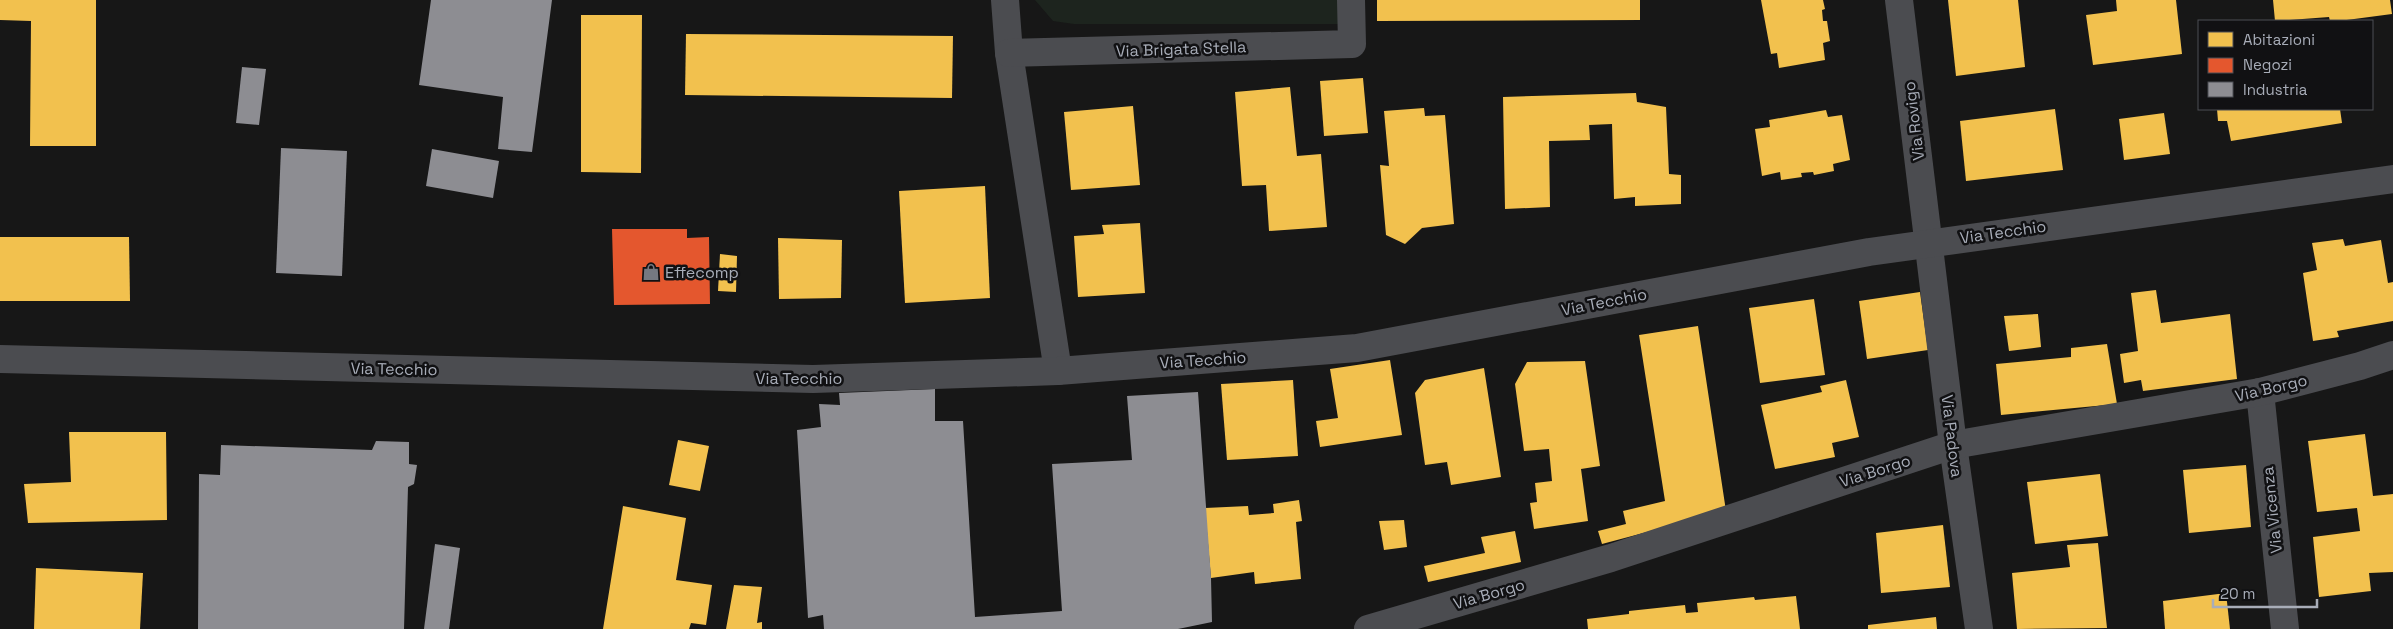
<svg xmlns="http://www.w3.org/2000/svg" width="2393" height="629" viewBox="0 0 2393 629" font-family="'Space Grotesk',sans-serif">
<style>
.green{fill:#1d241e}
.homes{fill:#f2c14e}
.shops{fill:#e4572e}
.industry{fill:#8d8d92}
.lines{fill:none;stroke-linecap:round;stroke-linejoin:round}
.minor{stroke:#4b4c50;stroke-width:28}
.labels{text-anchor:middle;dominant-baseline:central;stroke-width:5;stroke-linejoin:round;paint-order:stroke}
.street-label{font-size:16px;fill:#a8adb8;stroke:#111113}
.poi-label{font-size:16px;fill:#a8adb8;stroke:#111113;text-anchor:start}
</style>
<rect width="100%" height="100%" fill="#171717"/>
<!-- green -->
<path class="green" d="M1035 0H1341V24H1074L1053 21Z"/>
<!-- homes -->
<g class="homes">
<path d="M0 0H96V146H30L31 21 0 20Z"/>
<path d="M1377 0H1640V20L1377 21Z"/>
<path d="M1761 0H1823L1825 9 1822 10 1823 21H1827L1830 41 1823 43 1825 60 1779 68 1777 53 1771 54Z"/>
<path d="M1948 0H2018L2025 67 1956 76Z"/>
<path d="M2116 0H2176L2182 54 2093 65 2086 15 2117 11Z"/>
<path d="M2273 0H2390L2392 14 2339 21H2330L2329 17 2275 21Z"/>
<path d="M581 15H642L641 173 581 172Z"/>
<path d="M686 34 953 36 952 98 685 95Z"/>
<path d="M1363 78 1368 133 1324 136 1320 81Z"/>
<path d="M1290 87 1297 156 1321 154 1327 227 1269 231 1266 185 1242 186 1235 92Z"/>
<path d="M1636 93 1637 102 1666 107 1669 174 1681 175V204L1635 206V197L1614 199 1612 124 1589 125 1590 140 1549 141 1550 207 1505 209 1503 97Z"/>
<path d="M1133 106 1140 185 1071 190 1064 112Z"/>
<path d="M1424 108 1425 116 1445 115 1454 224 1422 228 1405 244 1386 235 1380 165 1389 166 1384 111Z"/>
<path d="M2055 109 2063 170 1966 181 1960 121Z"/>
<path d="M2217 109H2340L2342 123 2231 141 2227 121H2218Z"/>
<path d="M1826 110 1828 117 1842 115 1850 160 1833 164 1834 171 1814 175 1813 172 1801 173 1802 177 1781 180 1780 172 1762 176 1755 129 1770 127 1769 120Z"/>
<path d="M2164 113 2170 154 2124 160 2119 119Z"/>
<path d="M985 186 990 298 905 303 899 191Z"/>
<path d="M1140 223 1145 293 1078 297 1074 236 1104 234 1102 225Z"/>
<path d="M0 237H129L130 301H0Z"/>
<path d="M778 238 842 240 841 298 779 299Z"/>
<path d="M2343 239 2345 246 2381 240 2388 283 2393 282V321L2337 331 2339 337 2313 341 2303 273 2317 270 2312 243Z"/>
<path d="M720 254 737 256 736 292 718 291Z"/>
<path d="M2156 290 2161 323 2230 314 2237 379 2143 391 2141 380 2124 383 2120 354 2138 351 2131 293Z"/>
<path d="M1920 292 1928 350 1867 359 1859 301Z"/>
<path d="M1814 299 1825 375 1760 383 1749 308Z"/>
<path d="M2038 314 2041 347 2009 351 2004 316Z"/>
<path d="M1698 326 1726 511 1602 544 1598 531 1626 524 1623 511 1665 501 1639 335Z"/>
<path d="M2107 344 2117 404 2001 415 1996 364 2071 357V348Z"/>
<path d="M1390 360 1402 435 1320 447 1316 421 1338 418 1330 369Z"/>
<path d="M1585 361 1600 466 1581 469 1588 521 1534 529 1530 503 1537 502 1535 483 1552 481 1549 449 1524 451 1515 384 1527 362Z"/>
<path d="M1484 368 1501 477 1451 485 1447 462 1425 465 1415 393 1425 380Z"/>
<path d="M1293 380 1298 456 1227 460 1221 384Z"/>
<path d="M1846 380 1859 437 1832 443 1835 457 1775 469 1761 405 1822 392 1820 386Z"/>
<path d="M69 432H166L167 520 28 523 24 484 71 482Z"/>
<path d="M2365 434 2373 496 2393 494V572L2369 573 2371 591 2319 597 2313 537 2360 531 2357 508 2317 512 2308 441Z"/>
<path d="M678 440 709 446 700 491 669 485Z"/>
<path d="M2246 465 2251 527 2189 533 2183 470Z"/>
<path d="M2100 474 2108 536 2035 544 2027 482Z"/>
<path d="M1299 500 1302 521 1296 522 1301 579 1255 584 1254 572 1211 578 1205 508 1248 506 1249 515 1274 513 1273 504Z"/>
<path d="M623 506 686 518 676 580 712 585 706 625 691 623 689 629H603Z"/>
<path d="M1404 520 1407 547 1384 550 1379 521Z"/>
<path d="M1943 525 1950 587 1881 593 1876 533Z"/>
<path d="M1515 531 1521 562 1428 582 1424 566 1485 553 1481 537Z"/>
<path d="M2098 543 2107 628 2017 629 2012 573 2070 567 2067 545Z"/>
<path d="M36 568 143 573 140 629H34Z"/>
<path d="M734 585 762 587 757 623 762 622V629H726Z"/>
<path d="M2226 593 2230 629H2165L2163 601Z"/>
<path d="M1796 596 1800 629H1588L1587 619 1629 614V611L1685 605 1686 613 1698 612 1697 603 1754 597 1755 600Z"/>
<path d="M1936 617 1937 629H1868V625Z"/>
</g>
<!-- shops -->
<path class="shops" d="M612 229H687V238L709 237 710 304 614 305Z"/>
<!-- industry -->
<g class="industry">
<path d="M431 0H552L532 152 498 149 503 97 419 85Z"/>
<path d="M242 67 266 69 259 125 236 123Z"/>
<path d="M281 148 347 151 342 276 276 273Z"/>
<path d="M432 149 499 161 493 198 426 186Z"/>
<path d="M935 389V421H963L975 617 1062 611 1052 464 1132 460 1127 396 1198 392 1211 578 1212 622 1178 629H824L823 615 808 618 797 430 821 427 819 404 840 405 839 393Z"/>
<path d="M376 441 409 442V464L417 465 414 484 408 487 404 629H198L199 474 220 475 221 445 372 450Z"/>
<path d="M435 544 460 548 449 629H424Z"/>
</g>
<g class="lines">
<!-- minor -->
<g class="minor">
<path d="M1005 0 1009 53 1058 371"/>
<path d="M1899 0 1953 445 1979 629"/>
<path d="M1009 53 1352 44 1351 0"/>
<path d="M0 359 813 379 1058 371 1357 348 1869 252 2393 179"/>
<path d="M2260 392 2285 629"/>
<path d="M1368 629 1611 558 1953 445 2260 392 2360 366 2393 355"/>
</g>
</g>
<!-- icons -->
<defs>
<g id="shop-bare" transform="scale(1.35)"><path d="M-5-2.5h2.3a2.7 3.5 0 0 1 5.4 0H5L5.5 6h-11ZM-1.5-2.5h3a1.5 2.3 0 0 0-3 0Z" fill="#757880" stroke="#111113" stroke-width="2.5" paint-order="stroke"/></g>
</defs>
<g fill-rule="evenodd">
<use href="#shop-bare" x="651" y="272"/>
</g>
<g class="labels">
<!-- street labels -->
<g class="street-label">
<text transform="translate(1181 49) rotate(-2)">Via Brigata Stella</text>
<text transform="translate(1914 121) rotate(-97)">Via Rovigo</text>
<text transform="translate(2003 232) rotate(-8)">Via Tecchio</text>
<text transform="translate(1604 302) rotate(-11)">Via Tecchio</text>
<text transform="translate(1203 360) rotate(-4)">Via Tecchio</text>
<text transform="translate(394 369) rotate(1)">Via Tecchio</text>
<text x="799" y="378">Via Tecchio</text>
<text transform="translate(2271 388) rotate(-13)">Via Borgo</text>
<text transform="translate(1952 436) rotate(83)">Via Padova</text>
<text transform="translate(1875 471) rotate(-18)">Via Borgo</text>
<text transform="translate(2272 510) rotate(-96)">Via Vicenza</text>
<text transform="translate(1489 594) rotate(-16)">Via Borgo</text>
</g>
<!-- poi labels -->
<g class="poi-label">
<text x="665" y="272">Effecomp</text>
</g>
</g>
<!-- legend -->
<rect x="2198" y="20" width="175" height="90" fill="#111113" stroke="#4d4f55"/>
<rect x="2208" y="32" width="25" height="15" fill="#f2c14e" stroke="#4d4f55"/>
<text x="2243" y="45" font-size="15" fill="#a8adb8">Abitazioni</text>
<rect x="2208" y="58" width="25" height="15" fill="#e4572e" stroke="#4d4f55"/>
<text x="2243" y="70" font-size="15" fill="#a8adb8">Negozi</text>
<rect x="2208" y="82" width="25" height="15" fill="#8d8d92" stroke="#4d4f55"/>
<text x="2243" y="95" font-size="15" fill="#a8adb8">Industria</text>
<!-- scale -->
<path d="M2213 599v8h104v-8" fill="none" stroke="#a8adb8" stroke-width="2.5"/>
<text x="2220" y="599" font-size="15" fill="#a8adb8" stroke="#111113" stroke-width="4" paint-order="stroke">20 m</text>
</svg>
